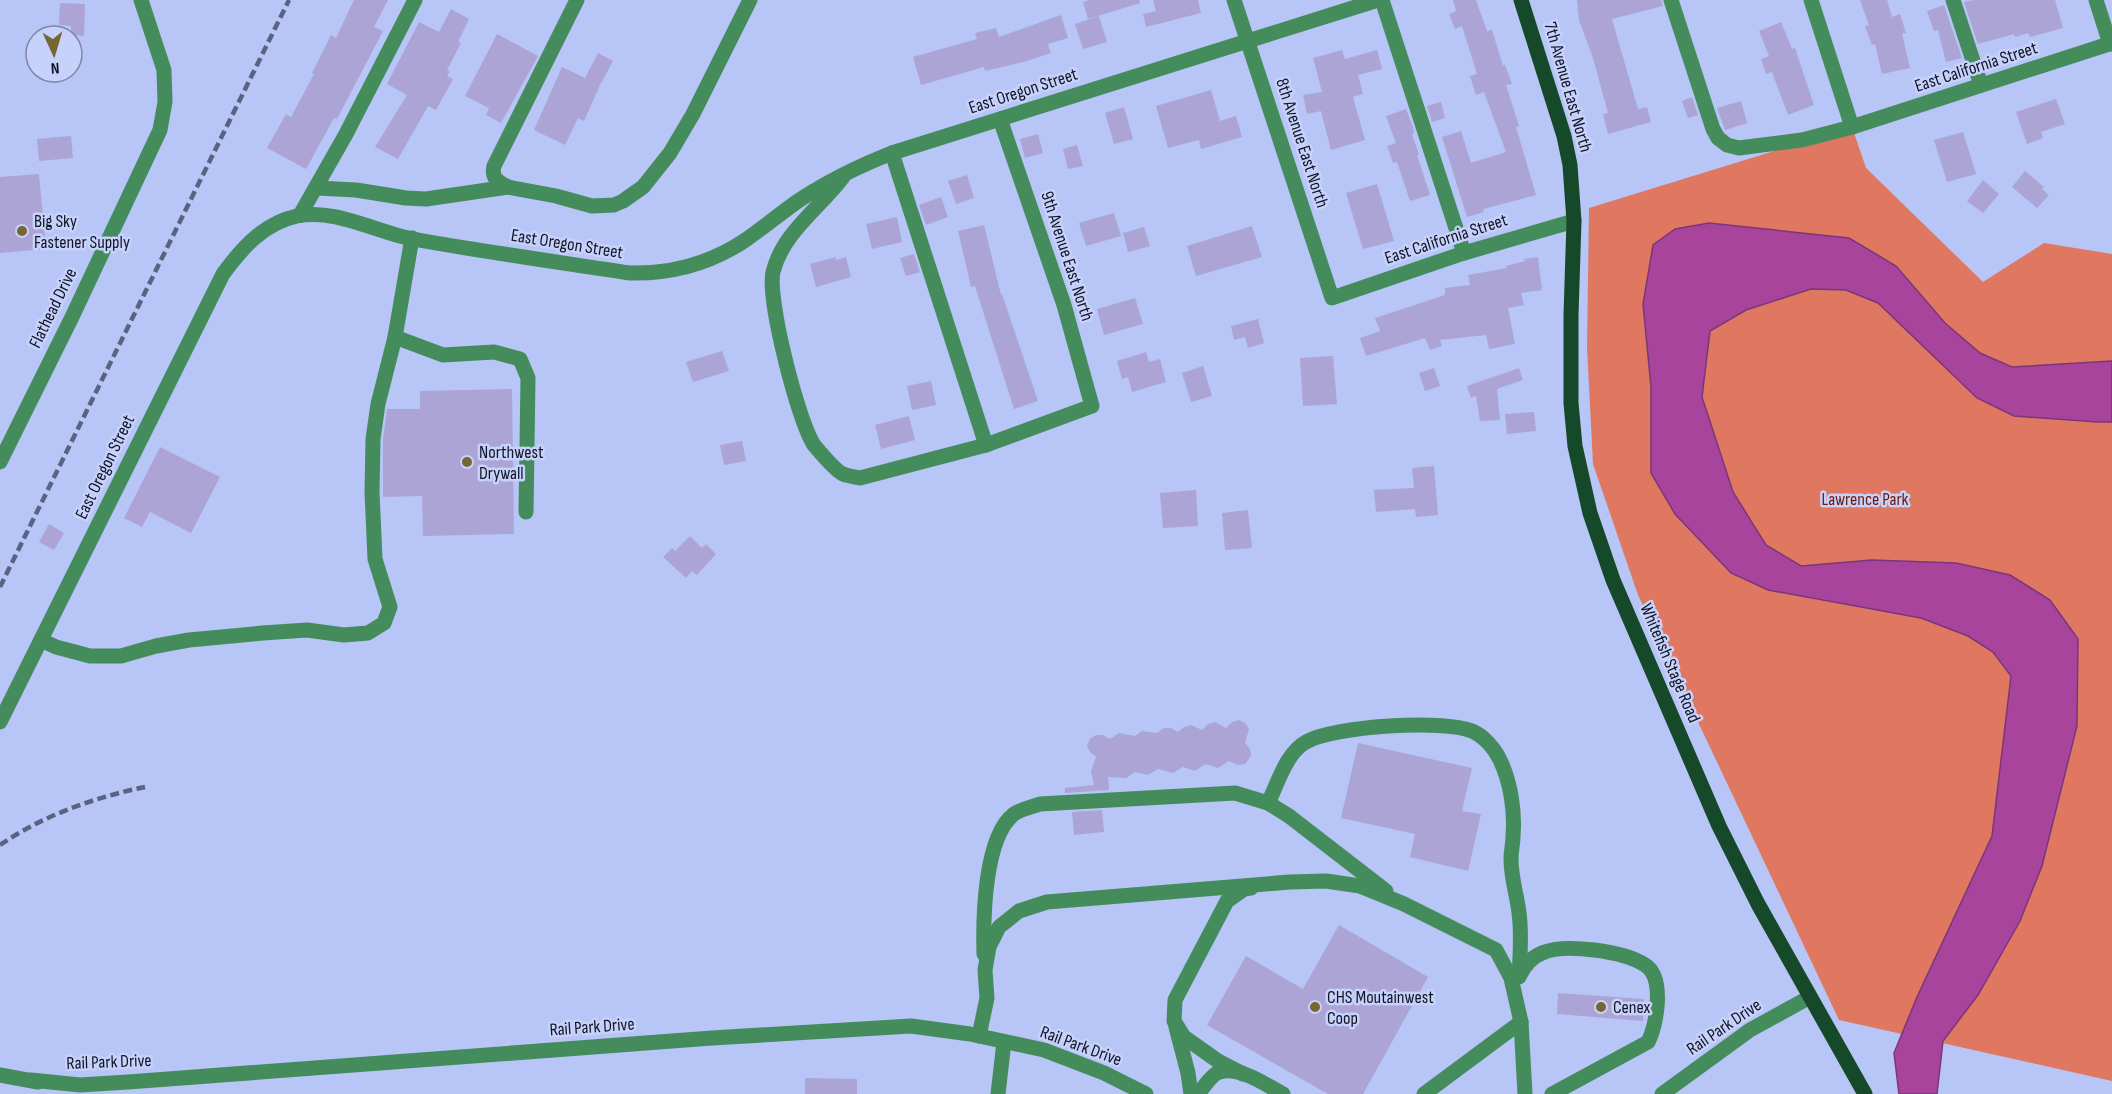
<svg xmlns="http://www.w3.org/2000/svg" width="2112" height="1094" viewBox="0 0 2112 1094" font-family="'Sofia Sans Condensed',sans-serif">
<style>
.green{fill:#e07761}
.water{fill:#a9449c;stroke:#7b3679;stroke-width:1.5}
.building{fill:#ada4d6}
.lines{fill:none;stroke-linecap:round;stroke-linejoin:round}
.minor{stroke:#458c5d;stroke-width:15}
.major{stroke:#154929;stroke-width:15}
.rail{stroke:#5a6282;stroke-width:4.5;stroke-dasharray:9 4.5;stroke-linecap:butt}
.poi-dot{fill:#756633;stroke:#c7d2fb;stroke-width:2}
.labels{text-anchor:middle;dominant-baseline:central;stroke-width:5;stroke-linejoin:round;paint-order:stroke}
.street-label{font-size:18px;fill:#101426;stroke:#c7d2fb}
.poi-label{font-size:18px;fill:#101426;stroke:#c7d2fb;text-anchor:start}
.park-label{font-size:18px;fill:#6d190a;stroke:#c7d2fb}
</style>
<rect width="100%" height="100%" fill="#b7c5f7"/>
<!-- green -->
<path class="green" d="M1852 127 1866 168 1983 282 2044 243 2112 254V1081L1839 1020 1638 595 1593 464 1587 348 1589 208Z"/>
<!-- water -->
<path class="water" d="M1709 223 1849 238 1896 266 1945 323 1980 353 2012 367 2112 361V422H2098L2014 416 1977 398 1878 303 1846 290 1811 289 1746 310 1710 331 1702 397 1733 492 1766 545 1801 566 1872 560 1956 563 2010 575 2050 600 2078 639 2077 726 2042 866 2020 921 1978 995 1943 1041 1937 1094H1899L1894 1053 1917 997 1992 836 2011 676 1993 652 1968 636 1921 618 1768 590 1731 573 1675 514 1651 473V387L1643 304 1653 245 1675 229Z"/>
<!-- building -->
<g class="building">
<path d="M354 0H388L374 27 383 31 337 119 334 118 306 169 267 148 286 114 291 117 314 74 312 73 331 35 336 38Z"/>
<path d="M1090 0H1139L1140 3 1088 19 1083 2Z"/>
<path d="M1153 0H1198L1201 13 1146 27 1143 14 1156 11Z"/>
<path d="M1453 0H1476L1487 31 1492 30 1503 66 1505 65 1512 84 1506 85 1519 126 1516 127 1536 195 1483 209 1484 212 1467 217 1442 137 1461 131 1471 163 1506 152 1484 92 1476 95 1470 76 1477 74 1462 26 1455 29 1449 14 1456 11Z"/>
<path d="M1577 0H1661L1663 6 1612 19 1638 109 1647 107 1651 122 1608 134 1603 114 1608 113 1593 58 1579 20Z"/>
<path d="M1860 0H1887L1892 17 1900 14 1906 33 1902 34 1910 68 1882 74 1875 44 1872 45 1865 26 1869 25Z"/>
<path d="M1974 0H2055L2063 28 2030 37 2028 33 2015 37 2014 34 1978 44 1964 2Z"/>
<path d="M60 3 85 4 84 36 71 35V26L59 25Z"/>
<path d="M1944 5 1962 58 1946 62 1938 30 1934 31 1927 11Z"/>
<path d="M451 9 469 19 458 42 461 43 447 70 450 71 447 76 453 79 436 110 428 106 398 159 375 147 407 95 387 84 419 22 439 32Z"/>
<path d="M1061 15 1068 38 1048 44 1051 53 1027 61 985 71 984 67 921 85 913 57 977 39 975 33 996 28 999 37Z"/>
<path d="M1099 16 1107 42 1083 49 1075 24Z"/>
<path d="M1781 22 1792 49 1795 48 1814 105 1788 115 1772 72 1766 74 1761 59 1769 56 1759 31Z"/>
<path d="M497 34 538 56 501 123 486 115 489 108 465 96Z"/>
<path d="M1342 50 1345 59 1377 50 1382 69 1358 75 1363 94 1353 97 1365 140 1331 150 1321 111 1307 114 1303 95 1322 92 1313 58Z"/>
<path d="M598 53 613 61 600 85 584 121 578 118 565 145 534 130 562 67 585 78Z"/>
<path d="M1211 90 1220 121 1236 116 1242 137 1201 149 1199 140 1168 148 1156 106Z"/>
<path d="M1692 97 1698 115 1688 118 1682 101Z"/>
<path d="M2056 99 2065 124 2041 132 2043 138 2027 144 2016 112Z"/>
<path d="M1741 101 1747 123 1725 130 1717 108Z"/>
<path d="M1441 102 1445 118 1432 122 1427 106Z"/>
<path d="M1124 107 1133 139 1114 144 1105 113Z"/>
<path d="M1406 109 1413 127 1414 133 1412 134 1419 155H1417L1430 195 1410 201 1397 162 1393 163 1387 146 1396 143 1386 116Z"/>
<path d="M1963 132 1976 174 1947 182 1934 140Z"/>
<path d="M1038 134 1043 153 1025 158 1020 139Z"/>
<path d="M71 136 73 158 39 161 37 139Z"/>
<path d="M1077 145 1083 166 1068 169 1063 149Z"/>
<path d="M2025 171 2044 187 2042 189 2049 195 2037 208 2012 187Z"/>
<path d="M39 174 46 249 0 253V177Z"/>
<path d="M967 175 974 198 956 204 948 181Z"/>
<path d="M1983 180 1999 194 1983 213 1967 201Z"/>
<path d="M1377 184 1394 241 1363 249 1346 193Z"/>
<path d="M941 197 948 217 926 225 919 205Z"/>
<path d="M1114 213 1121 236 1086 246 1079 223Z"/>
<path d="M897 217 902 242 872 249 866 224Z"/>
<path d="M984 225 1001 295 1002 294 1038 401 1014 409 975 286 971 287 958 231Z"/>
<path d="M1252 226 1262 257 1196 276 1187 246Z"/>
<path d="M1144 227 1150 246 1128 252 1123 233Z"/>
<path d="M914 254 920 272 906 276 900 258Z"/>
<path d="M836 257V260L846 257 851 277 816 287 810 264Z"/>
<path d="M1538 257 1542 290 1521 293 1524 305 1508 308 1515 344 1489 349 1486 335 1440 340 1442 346 1430 350 1425 338 1366 356 1360 338 1380 331 1375 318 1445 295V288L1470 285 1468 275 1507 268 1506 266 1525 261 1524 259Z"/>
<path d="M1135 298 1143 324 1104 335 1097 309Z"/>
<path d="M1258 319 1264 343 1248 348 1245 337 1234 340 1231 326Z"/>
<path d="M722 351 729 371 693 382 686 362Z"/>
<path d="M1146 352 1149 362 1160 359 1166 382 1132 392 1128 377 1122 379 1117 361Z"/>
<path d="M1333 356 1337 404 1303 406 1300 358Z"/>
<path d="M1203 366 1212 396 1191 402 1182 373Z"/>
<path d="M1434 368 1440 386 1425 391 1419 373Z"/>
<path d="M1519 368 1523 380 1497 389 1500 420 1480 421 1476 396 1471 398 1467 386Z"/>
<path d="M931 381 936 405 912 410 907 386Z"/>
<path d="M512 389 514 534 423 536 422 496 383 497V440L387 409H420V391Z"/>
<path d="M1534 412 1536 431 1507 434 1505 414Z"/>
<path d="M909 416 915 440 881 449 875 425Z"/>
<path d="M742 441 746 461 724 465 720 445Z"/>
<path d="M160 447 220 477 191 533 150 512 142 527 124 518Z"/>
<path d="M1434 466 1438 515 1416 517 1415 509 1376 512 1374 490 1414 488 1412 468Z"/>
<path d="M1196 490 1198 526 1163 528 1160 493Z"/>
<path d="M1248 510 1252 548 1225 550 1222 513Z"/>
<path d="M49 524 64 533 54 550 39 542Z"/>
<path d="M690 536 702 548 706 544 716 554 697 575 692 571 686 578 663 557 672 548 675 551Z"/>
<path d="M1239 720 1245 723 1249 729 1245 743 1250 749 1251 756 1245 764 1238 765 1229 761 1218 768 1205 764 1195 771 1183 767 1173 773 1158 769 1148 775 1135 772 1126 778 1108 777 1109 790 1065 793V788L1094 785 1091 771 1096 757 1090 752 1087 746 1090 739 1096 735H1103L1110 739 1119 733 1135 736 1142 731 1157 733 1164 728H1171L1178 732 1184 727 1191 725 1202 730 1208 724 1215 722 1226 728 1232 722Z"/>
<path d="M1358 743 1472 768 1462 811 1481 814 1468 871 1410 857 1415 834 1341 818Z"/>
<path d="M1102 810 1104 832 1074 835 1072 812Z"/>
<path d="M1339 925 1428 977 1363 1094H1328L1207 1025 1246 956 1303 989Z"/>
<path d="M1558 993 1644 999 1643 1021 1557 1014Z"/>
<path d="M805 1078 857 1079V1094H805Z"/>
</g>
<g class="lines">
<!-- minor -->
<g class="minor">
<path d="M1234 0 1332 298 1464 253 1574 221"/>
<path d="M1382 0 1464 253"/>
<path d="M1671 0 1713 129 1718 138 1727 145 1739 148 1802 140 1852 127 2112 43"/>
<path d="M1811 0 1852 127"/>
<path d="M1953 0 1981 85"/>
<path d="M2096 0 2110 44"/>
<path d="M892 153 986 445"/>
<path d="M843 177C820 208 783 232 773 272 767 299 798 421 814 445 819 451 836 471 843 474 848 476 855 477 860 478L986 445 1092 406 1064 305 1000 119"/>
<path d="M508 187C498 182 491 178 494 166L577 0"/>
<path d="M317 188 356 190 406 198 426 199 508 187 556 196 592 206 614 205 623 201 643 187 670 153 693 114 750 0"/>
<path d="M300 215 346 134 415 0"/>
<path d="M395 337 443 355 494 352 520 359 528 378 526 512"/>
<path d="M0 462 72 317 160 130 165 102 164 70 141 0"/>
<path d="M41 640 56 647 90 656H121L156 646 189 640 263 633 307 630 344 635 368 633 384 623 390 607 375 559 372 492 373 439 378 404 395 337 412 238"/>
<path d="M0 722 223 274C242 248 264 223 297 216 335 208 376 232 413 239 485 252 558 262 630 273 673 274 712 263 747 239 764 227 781 213 798 201 828 181 859 166 892 153L1378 0"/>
<path d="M1268 803C1278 783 1286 753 1306 742 1333 726 1444 719 1472 731 1484 736 1495 749 1500 760 1511 783 1515 812 1513 836 1513 844 1511 851 1511 859 1511 878 1517 895 1519 913 1522 934 1520 956 1519 977"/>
<path d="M984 954C983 919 984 837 1014 814 1021 809 1032 807 1040 804L1235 793 1268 803 1289 816 1386 891"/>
<path d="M1520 975C1525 965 1532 957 1542 953 1565 943 1624 951 1645 965 1665 977 1657 1025 1648 1042L1552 1094"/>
<path d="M1176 1027 1188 1073 1191 1094"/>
<path d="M979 1036 987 998 985 970 989 947 999 927 1019 911 1047 902 1290 882 1326 881 1360 886 1404 904 1496 950 1511 978 1521 1022 1525 1094"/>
<path d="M1243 1074 1218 1061 1184 1037 1174 1021 1175 1000 1227 901 1244 889 1251 888"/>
<path d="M0 1075 38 1082"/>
<path d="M31 1080 80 1085 128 1082 712 1038 911 1026 970 1034 1044 1050 1104 1073 1146 1094"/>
<path d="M998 1094 1004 1042"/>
<path d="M1198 1094C1204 1087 1209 1078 1217 1073 1237 1064 1266 1085 1283 1094"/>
<path d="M1424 1094 1521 1022"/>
<path d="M1662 1094 1750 1030 1810 997"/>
</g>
<!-- major -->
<path class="major" d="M1521 0 1564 136 1570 165 1574 221 1571 315V403L1575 446 1590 513 1613 580 1719 826 1758 904 1865 1094"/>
<!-- rail -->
<g class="rail">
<path d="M0 587 289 0"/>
<path d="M0 845C42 816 95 797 145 787"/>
</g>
</g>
<!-- markers -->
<g class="poi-dot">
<circle cx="22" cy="231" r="6"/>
<circle cx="467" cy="462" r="6"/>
<circle cx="1315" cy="1007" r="6"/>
<circle cx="1601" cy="1007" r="6"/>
</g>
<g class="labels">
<!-- street labels -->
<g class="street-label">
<text transform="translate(1976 67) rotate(-18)">East California Street</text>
<text transform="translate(1568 87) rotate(74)">7th Avenue East North</text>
<text transform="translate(1023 91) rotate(-18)">East Oregon Street</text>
<text transform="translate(1302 143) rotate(72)">8th Avenue East North</text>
<text transform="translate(1446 239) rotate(-18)">East California Street</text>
<text transform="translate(567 244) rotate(9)">East Oregon Street</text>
<text transform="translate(1067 256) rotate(72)">9th Avenue East North</text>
<text transform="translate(53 308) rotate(-64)">Flathead Drive</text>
<text transform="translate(105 467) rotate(-64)">East Oregon Street</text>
<text transform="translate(1670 663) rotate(67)">Whitefish Stage Road</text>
<text transform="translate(592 1027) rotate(-4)">Rail Park Drive</text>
<text transform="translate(1724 1027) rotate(-34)">Rail Park Drive</text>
<text transform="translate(1081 1046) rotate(20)">Rail Park Drive</text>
<text transform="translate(109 1062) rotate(-2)">Rail Park Drive</text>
</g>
<!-- poi labels -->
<g class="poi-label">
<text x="34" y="221">Big Sky<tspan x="34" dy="21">Fastener Supply</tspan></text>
<text x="479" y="452">Northwest<tspan x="479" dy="21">Drywall</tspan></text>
<text x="1327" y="997">CHS Moutainwest<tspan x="1327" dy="21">Coop</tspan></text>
<text x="1613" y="1007">Cenex</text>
</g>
<!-- park labels -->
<g class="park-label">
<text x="1865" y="499">Lawrence Park</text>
</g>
</g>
<!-- north arrow -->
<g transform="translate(54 54) rotate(176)"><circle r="28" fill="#c7d2fb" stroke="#7e86a6" stroke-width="1.5"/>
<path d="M0-4.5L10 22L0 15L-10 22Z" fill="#756633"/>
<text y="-9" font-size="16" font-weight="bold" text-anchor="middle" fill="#101426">N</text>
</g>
</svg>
